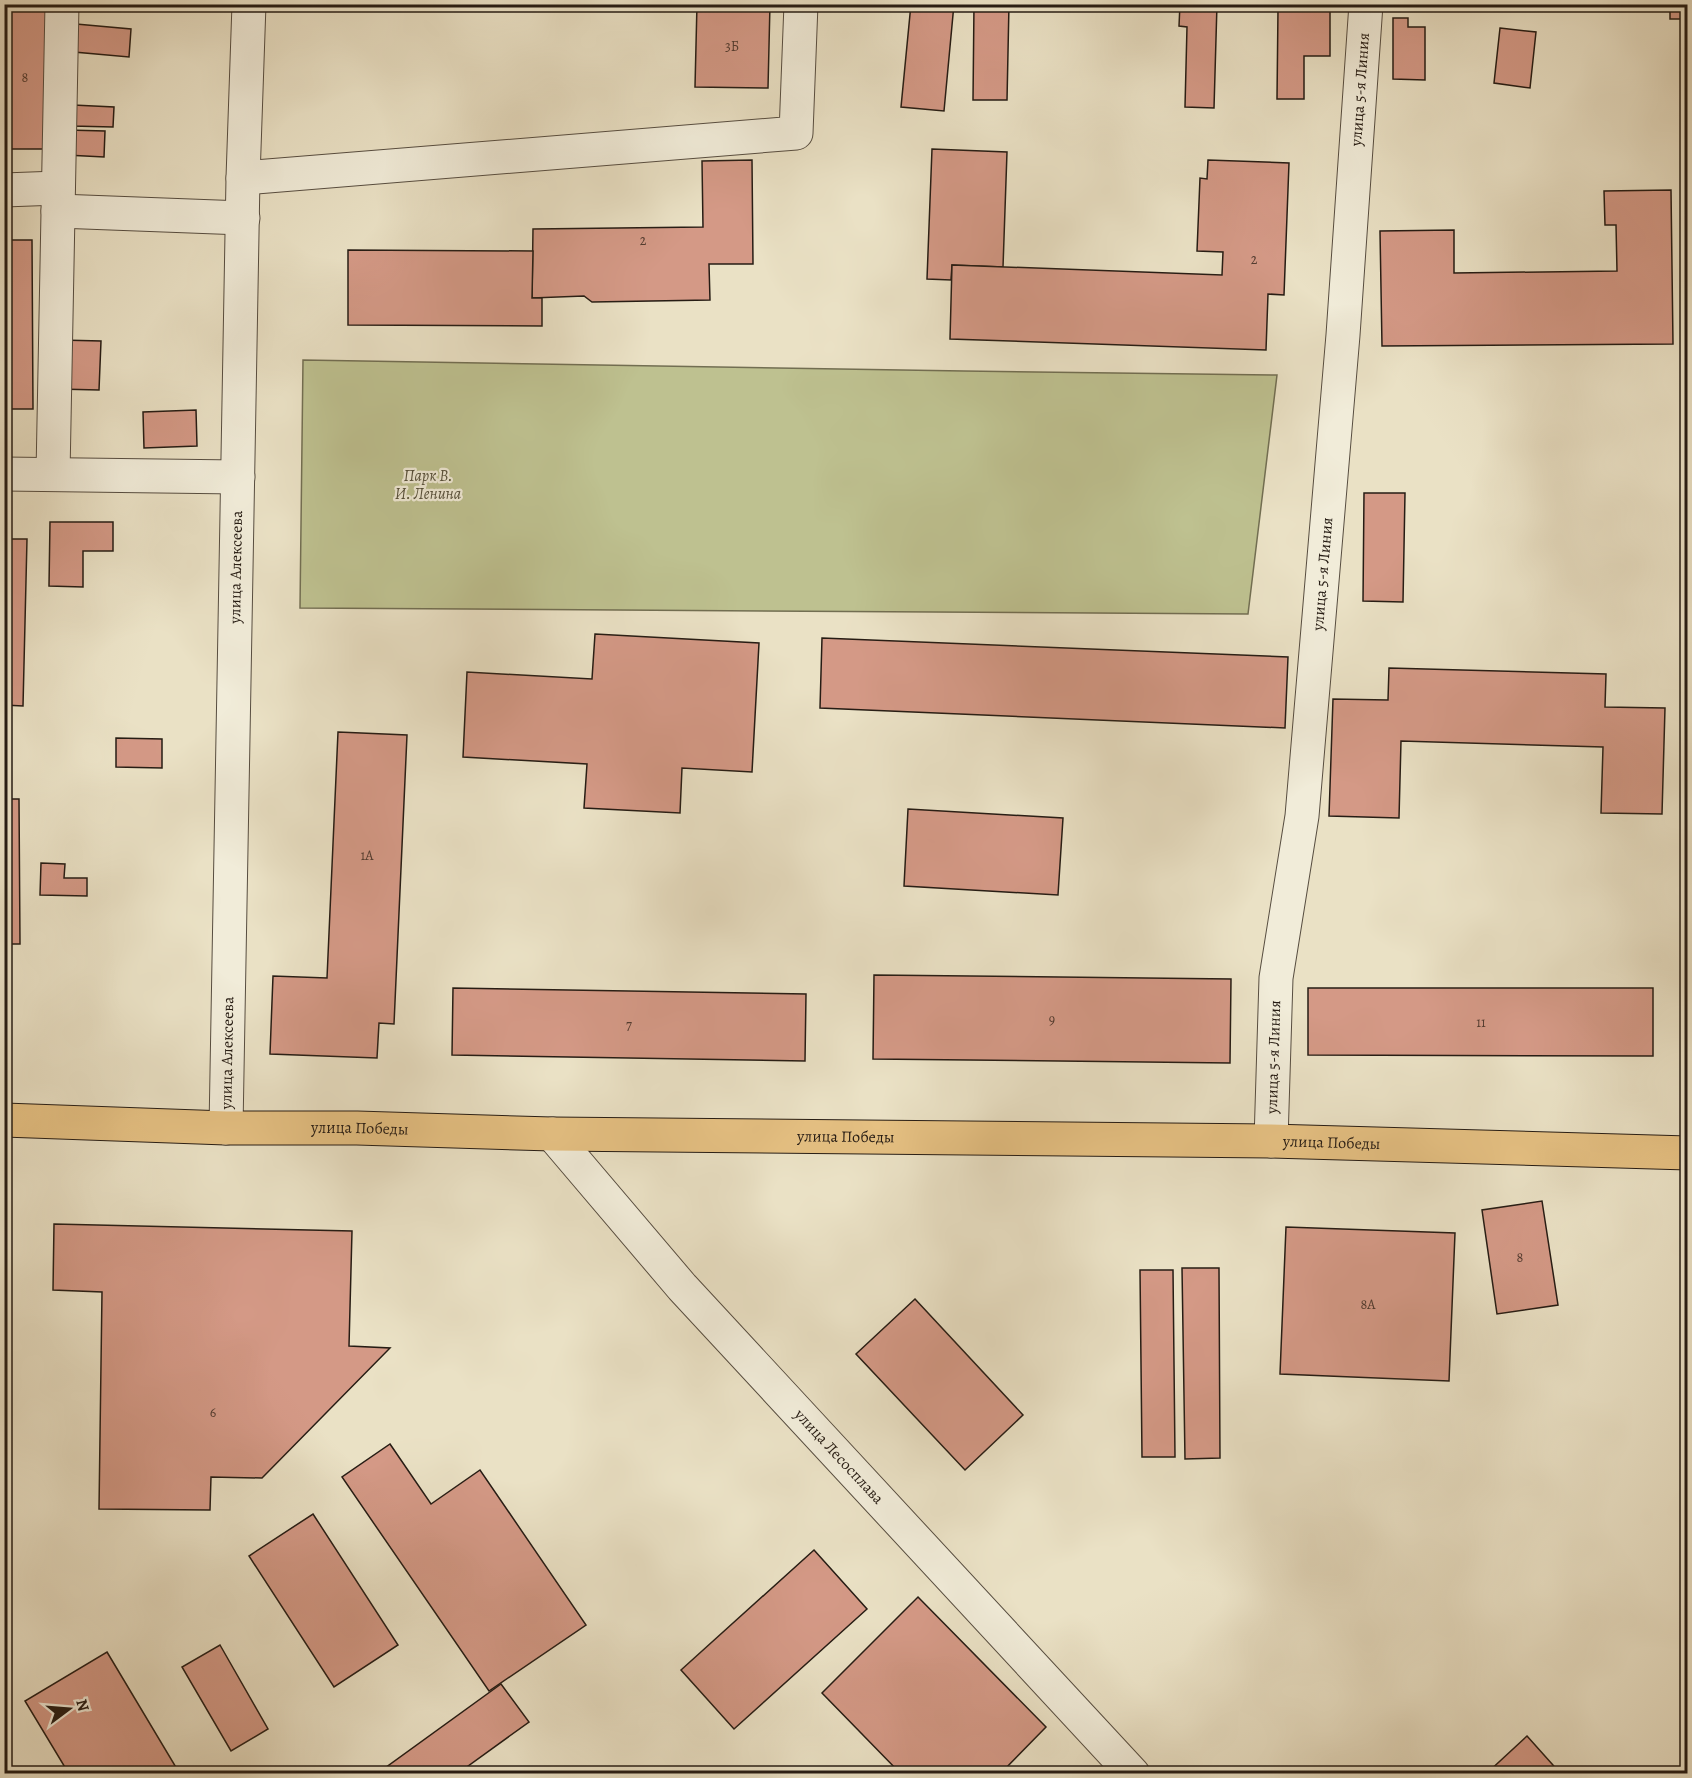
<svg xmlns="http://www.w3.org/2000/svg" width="1692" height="1778" viewBox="0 0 1692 1778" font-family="Alegreya,serif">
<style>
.green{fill:#bec190;stroke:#726e52;stroke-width:1.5}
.building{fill:#d49986;stroke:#261c14;stroke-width:1.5}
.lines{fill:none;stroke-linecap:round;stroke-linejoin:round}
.minor-casing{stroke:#574d40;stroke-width:35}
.major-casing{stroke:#261c14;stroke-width:35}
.minor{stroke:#f1ecd9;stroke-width:33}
.major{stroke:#e5c082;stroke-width:33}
.labels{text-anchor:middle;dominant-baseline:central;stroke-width:4.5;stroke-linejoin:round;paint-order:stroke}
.number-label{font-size:14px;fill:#523b30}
.street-label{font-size:16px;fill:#261c14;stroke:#f1ecd9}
.park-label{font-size:16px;font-style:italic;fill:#544e39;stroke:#f1ecd9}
</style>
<rect width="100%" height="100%" fill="#eae1c5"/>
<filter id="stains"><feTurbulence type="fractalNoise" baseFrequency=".00333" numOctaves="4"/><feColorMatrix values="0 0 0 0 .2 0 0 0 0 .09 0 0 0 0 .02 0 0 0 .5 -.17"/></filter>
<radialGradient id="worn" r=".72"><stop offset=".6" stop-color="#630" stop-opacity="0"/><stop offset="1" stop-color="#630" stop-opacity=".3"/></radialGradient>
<!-- green -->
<path class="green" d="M303 360 964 371 1277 375 1248 614 300 608Z"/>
<!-- building -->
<g class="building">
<path d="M4 4H46L45 149H4Z"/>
<path d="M697 4H770L768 88 695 87Z"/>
<path d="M911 4H954L944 111 901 107Z"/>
<path d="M974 4H1009L1007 100H973Z"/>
<path d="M1180 4H1217L1214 108 1185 107 1187 27 1179 26Z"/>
<rect x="1670" y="4" width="18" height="15"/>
<path d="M1278 9H1330V56H1304V99H1277Z"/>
<path d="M1393 18H1408V27H1425V80L1393 79Z"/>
<path d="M76 24 131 29 129 57 74 52Z"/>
<path d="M1500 28 1536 32 1530 88 1494 83Z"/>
<path d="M73 105 114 107 113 127 72 126Z"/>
<path d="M67 130 105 131 104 157 66 155Z"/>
<path d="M932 149 1007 152 1003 267 952 265 951 280 927 279Z"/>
<path d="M752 160 753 264H709L710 300 592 302 584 296 532 298 533 229 703 227 702 161Z"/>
<path d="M1208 160 1289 163 1284 295 1268 294 1266 350 950 339 952 265 1222 275 1223 252 1197 251 1200 178 1207 179Z"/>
<path d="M1671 190 1673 344 1382 346 1380 231 1454 230V273L1617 271 1616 225H1605L1604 191Z"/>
<path d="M4 240H32L33 409H4Z"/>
<path d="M348 250 533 251 532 298H542V326L348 325Z"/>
<path d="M60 340 101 341 99 390 58 389Z"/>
<path d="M196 410 197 446 144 448 143 412Z"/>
<path d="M1364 493H1405L1403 602 1363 601Z"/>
<path d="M50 522H113V551H83V587L49 586Z"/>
<path d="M4 539H27L23 706 4 705Z"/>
<path d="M595 634 759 643 752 772 682 768 680 813 584 808 587 764 463 757 467 672 592 679Z"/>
<path d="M822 638 1288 657 1285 728 820 708Z"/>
<path d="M1389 668 1606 674 1605 707 1665 708 1662 814 1601 813 1603 747 1401 741 1399 818 1329 816 1333 699 1388 700Z"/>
<path d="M338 732 407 735 394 1024 379 1023 377 1058 270 1054 273 976 327 978Z"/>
<path d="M116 738 162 739V768L116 767Z"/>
<path d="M4 799H19L20 944H4Z"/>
<path d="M908 809 1063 818 1058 895 904 886Z"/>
<path d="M41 863 65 864 64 878H87V896L40 895Z"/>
<path d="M874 975 1231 979 1230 1063 873 1059Z"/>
<path d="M453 988 806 994 805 1061 452 1055Z"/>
<path d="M1308 988H1653V1056L1308 1055Z"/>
<path d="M1542 1201 1558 1305 1497 1314 1482 1210Z"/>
<path d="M54 1224 352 1231 349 1346 390 1348 262 1478 211 1477 210 1510 99 1509 102 1292 53 1290Z"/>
<path d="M1286 1227 1455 1233 1449 1381 1280 1374Z"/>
<path d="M1182 1268H1219L1220 1458 1185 1459Z"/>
<path d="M1140 1270H1173L1175 1457H1142Z"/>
<path d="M915 1299 1023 1415 965 1470 856 1354Z"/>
<path d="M390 1444 431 1504 480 1470 586 1625 489 1691 342 1477Z"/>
<path d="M313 1514 398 1645 334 1687 249 1556Z"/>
<path d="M814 1550 867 1609 734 1729 681 1670Z"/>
<path d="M918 1597 1046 1727 1000 1774H901L822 1693Z"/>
<path d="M220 1645 268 1729 231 1751 182 1667Z"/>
<path d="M107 1652 180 1774H69L25 1701Z"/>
<path d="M501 1684 529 1722 457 1774H389L385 1768Z"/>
<path d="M1527 1736 1561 1774H1486Z"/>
</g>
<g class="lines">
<!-- minor casing -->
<g class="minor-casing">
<g id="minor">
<path d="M243 178 796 133 801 4"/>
<path d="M4 190 58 188"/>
<path d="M58 211 243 218"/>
<path d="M4 474 238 477"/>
<path d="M53 474 62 4"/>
<path id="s1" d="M226 1128 243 178 249 4"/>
<path id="s2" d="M552 1134 682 1287 1133 1774"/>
<path id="s3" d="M1271 1141 1276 978 1302 816 1343 335 1366 4"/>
</g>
</g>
<!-- major casing -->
<g class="major-casing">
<g id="major">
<path id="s4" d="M4 1120 226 1128H357L552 1134 1271 1141 1688 1153"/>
</g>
</g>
<!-- minor -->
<use href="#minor" class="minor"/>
<!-- major -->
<use href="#major" class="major"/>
</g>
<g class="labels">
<!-- number labels -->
<g class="number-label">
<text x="732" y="46">3Б</text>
<text x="25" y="77">8</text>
<text x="643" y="240">2</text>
<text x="1254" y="259">2</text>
<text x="367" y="855">1А</text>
<text x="1052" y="1019">9</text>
<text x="1481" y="1022">11</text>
<text x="629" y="1025">7</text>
<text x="1520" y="1257">8</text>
<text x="1368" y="1304">8А</text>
<text x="213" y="1412">6</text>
</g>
<!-- street labels -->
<g class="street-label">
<text stroke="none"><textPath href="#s3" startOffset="1056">улица 5-я Линия</textPath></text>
<text stroke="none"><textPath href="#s1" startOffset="561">улица Алексеева</textPath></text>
<text stroke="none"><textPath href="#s3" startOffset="570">улица 5-я Линия</textPath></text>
<text stroke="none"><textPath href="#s1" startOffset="75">улица Алексеева</textPath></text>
<text stroke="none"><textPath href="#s3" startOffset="84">улица 5-я Линия</textPath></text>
<text stroke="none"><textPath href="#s4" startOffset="356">улица Победы</textPath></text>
<text stroke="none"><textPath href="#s4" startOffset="842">улица Победы</textPath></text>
<text stroke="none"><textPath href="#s4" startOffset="1328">улица Победы</textPath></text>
<text stroke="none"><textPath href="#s2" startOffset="432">улица Лесосплава</textPath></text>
</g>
<!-- park labels -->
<g class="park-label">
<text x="428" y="476">Парк В.<tspan x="428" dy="18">И. Ленина</tspan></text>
</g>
</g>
<!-- margin -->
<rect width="1692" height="1778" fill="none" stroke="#eae1c5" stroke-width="24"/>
<rect x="6" y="6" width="1680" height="1766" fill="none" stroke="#261c14" stroke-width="3"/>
<rect x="12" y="12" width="1668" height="1754" fill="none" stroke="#261c14" stroke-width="1.5"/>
<!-- north arrow -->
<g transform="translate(69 1709) rotate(74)" stroke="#f1ecd9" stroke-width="4.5" paint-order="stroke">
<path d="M0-4.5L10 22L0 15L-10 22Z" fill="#261c14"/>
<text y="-9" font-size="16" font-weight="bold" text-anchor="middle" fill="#261c14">N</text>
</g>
<rect width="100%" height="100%" filter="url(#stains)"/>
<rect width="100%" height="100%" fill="url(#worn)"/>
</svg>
